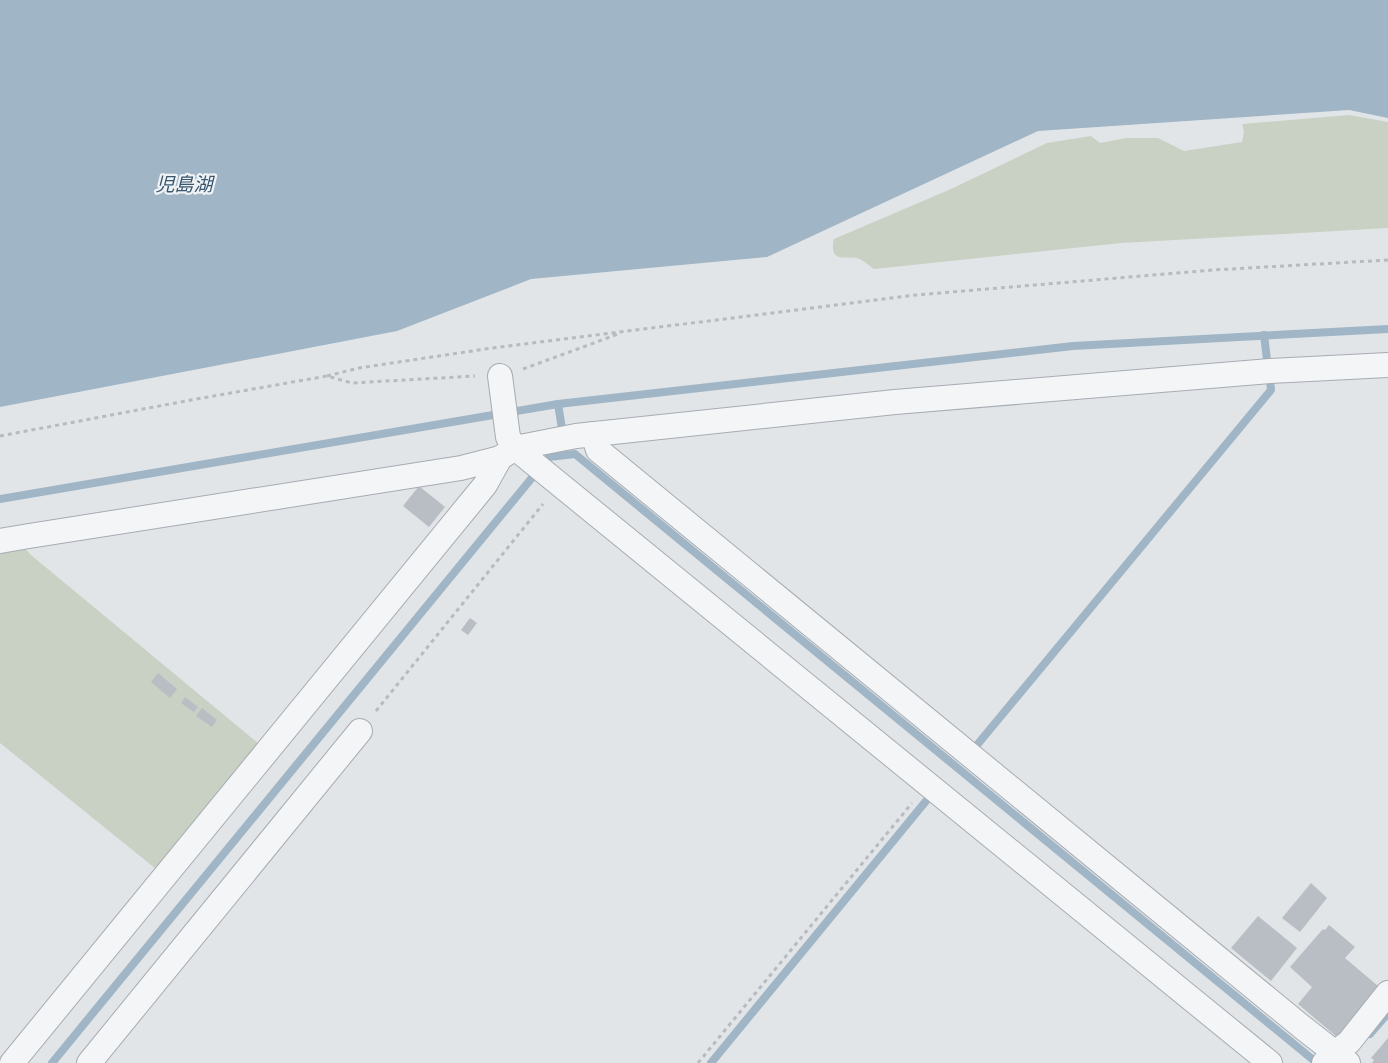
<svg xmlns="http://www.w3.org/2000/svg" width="1388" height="1063" viewBox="0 0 1388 1063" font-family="'DM Sans','Noto Sans JP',sans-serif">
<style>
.green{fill:#c8d1c3}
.water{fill:#a0b5c5}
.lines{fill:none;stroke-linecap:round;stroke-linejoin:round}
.stream{stroke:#a0b5c5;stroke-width:8}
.building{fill:#b9bec5}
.minor-casing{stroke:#a7acb2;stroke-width:26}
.path{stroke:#b7bbc0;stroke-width:3;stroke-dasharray:4 4;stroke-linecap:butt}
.minor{stroke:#f3f5f7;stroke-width:24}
.labels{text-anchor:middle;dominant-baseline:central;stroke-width:4.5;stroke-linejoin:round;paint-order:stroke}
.water-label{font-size:19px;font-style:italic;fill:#39566e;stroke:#f0f3f6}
</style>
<rect width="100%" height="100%" fill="#e1e5e8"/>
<!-- green -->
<g class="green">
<path d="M1349 115 1388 122V228L1121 243 874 269C870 266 865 262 860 259 849 254 828 266 834 239L951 189 1047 143 1091 136 1100 143 1126 138H1158L1184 151 1242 142 1244 131 1242 124Z"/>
<path d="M22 545 31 555 259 744 156 869 0 743V549Z"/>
</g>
<!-- water -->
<path class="water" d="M0 0H1388V118L1349 110 1038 131 767 257 531 279 397 331 0 407Z"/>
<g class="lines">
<!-- stream -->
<g class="stream">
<path d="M1264 335 1267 360"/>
<path d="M558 404 563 435"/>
<path d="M0 499 558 404 1073 346 1388 329"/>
<path d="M977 745 1271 390 1270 380"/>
<path d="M1370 1034 1388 1013"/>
<path d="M52 1063 549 457 575 454 1317 1063"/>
<path d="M711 1063 926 801"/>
</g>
</g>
<!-- building -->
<g class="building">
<path d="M419 486 445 507 429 527 403 506Z"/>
<path d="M470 618 477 623 468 635 461 630Z"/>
<path d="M158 673 177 689 170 698 151 682Z"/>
<path d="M185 697 198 707 194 712 181 703Z"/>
<path d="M202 708 217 720 212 727 196 716Z"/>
<path d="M1311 883 1327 898 1300 932 1282 918Z"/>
<path d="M1258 916 1297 948 1271 981 1231 948Z"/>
<path d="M1329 925 1355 947 1345 958 1378 986 1374 992 1375 994 1337 1037 1298 1004 1312 987 1290 967 1323 929 1325 930Z"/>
<path d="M1388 1038V1063H1372L1374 1060 1371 1058Z"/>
</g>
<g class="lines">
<!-- minor casing -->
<g class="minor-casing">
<g id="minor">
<path d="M500 376 508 437 515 448 1270 1063"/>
<path d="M593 434 598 450 1302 1027 1348 1063"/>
<path d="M0 541 29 536 461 468 500 458"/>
<path d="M12 1063 485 485 500 458 515 448 576 436 895 402 1270 371 1388 365"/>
<path d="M89 1063 360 731"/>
<path d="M1324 1063 1328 1058 1349 1042 1388 993"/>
</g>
</g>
<!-- path -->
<g class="path">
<path d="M523 369 575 350 618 334"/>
<path d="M327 376 359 368 492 348 916 295 1213 270 1388 260"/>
<path d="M0 436 191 400 327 376 352 383 475 376"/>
<path d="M376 711 543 504"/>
<path d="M698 1063 912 803"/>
</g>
<!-- minor -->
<use href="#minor" class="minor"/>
</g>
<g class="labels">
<!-- water labels -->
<g class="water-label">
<text x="184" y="184">児島湖</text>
</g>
</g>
</svg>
